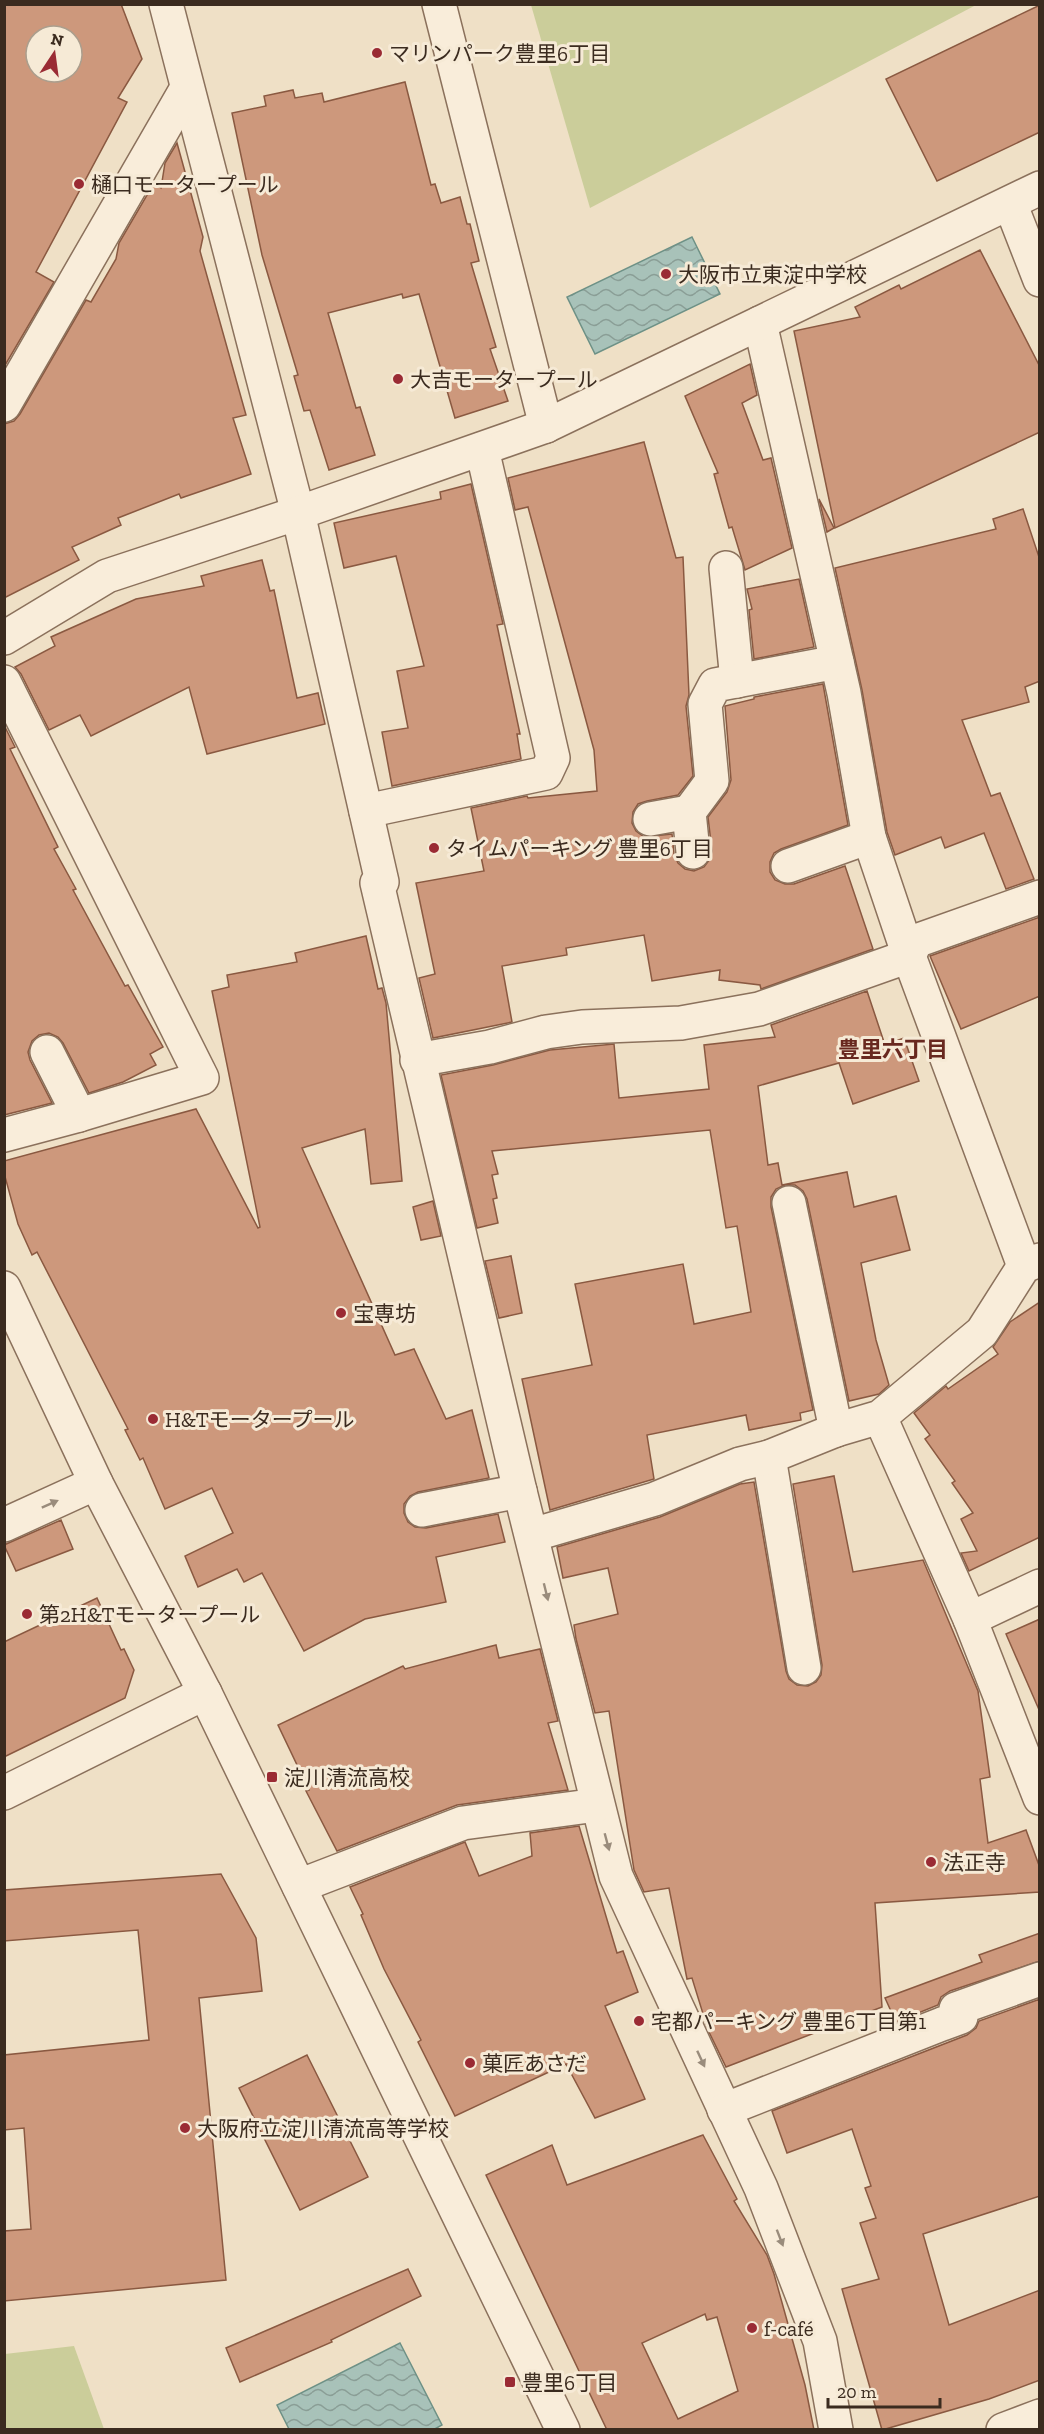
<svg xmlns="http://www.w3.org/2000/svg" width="1044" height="2434" viewBox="0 0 1044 2434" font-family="'Zilla Slab','Noto Sans JP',serif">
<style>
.pitch{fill:#cbcd9a}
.water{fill:url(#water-waves);stroke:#6e9186;stroke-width:1.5}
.building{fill:#cd987c;stroke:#8a5941;stroke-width:1.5;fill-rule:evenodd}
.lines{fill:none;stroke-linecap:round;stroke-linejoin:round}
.minor-casing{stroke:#8b715c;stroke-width:36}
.minor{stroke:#f9edda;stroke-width:33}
.oneway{fill:#9a8c7c}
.poi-dot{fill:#9a2b34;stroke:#f6ead6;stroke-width:2}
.labels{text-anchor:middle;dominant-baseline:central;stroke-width:6;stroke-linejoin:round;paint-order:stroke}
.poi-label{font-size:21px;fill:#3b2b1f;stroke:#f6ead6;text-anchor:start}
.neighbourhood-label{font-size:22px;font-weight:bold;fill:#68281f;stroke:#f6ead6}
</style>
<defs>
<pattern id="water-waves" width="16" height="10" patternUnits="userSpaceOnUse" patternTransform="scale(1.5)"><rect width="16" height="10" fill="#a8c2b9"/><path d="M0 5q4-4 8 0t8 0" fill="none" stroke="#8a9e96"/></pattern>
</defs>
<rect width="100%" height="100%" fill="#efe0c6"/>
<!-- pitch -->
<g class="pitch">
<path d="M531 5V4L976 5 590 208Z"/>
<path d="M74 2346 104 2429H5V2354Z"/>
</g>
<!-- water -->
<g class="water">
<path d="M692 237 720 294 595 354 567 297Z"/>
<path d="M400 2343 442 2425 433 2430 289 2429 277 2405Z"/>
</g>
<!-- building -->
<g class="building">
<path d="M4 4H121L142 59 118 98 127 102 36 272 54 282 4 367ZM36 36H72V72H36Z"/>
<path d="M1040 5V132L937 181 886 79Z"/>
<path d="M405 82 431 185 435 184 441 203 460 197 467 224H470L479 261 471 263 496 347 490 349 508 401 455 418 419 294 403 298 402 294 328 313 356 408 360 407 375 455 329 470 310 410 304 411 294 376 298 375 262 255 232 113 266 106 264 96 293 90 295 98 322 93 324 102Z"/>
<path d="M177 143 203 237 200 251 246 415 233 418 251 474 181 498 179 494 118 518 121 525 72 547 79 560 4 598V424L14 421 20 414 86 300 91 302 116 259 119 243 154 183 161 188 165 163Z"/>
<path d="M980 250 1040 367V432L835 528 794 331 860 317 855 307 899 285 901 289Z"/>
<path d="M750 364 757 395 742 403 763 460 771 458 792 548 745 570 732 527 729 528 714 474 718 473 685 396Z"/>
<path d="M644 442 676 558 683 557 689 695 686 706 693 776 678 795 647 801 638 804 633 812 632 823 636 831 644 837 672 834 674 854 678 863 685 869 694 871 704 867 710 859 712 851 708 817 727 792 731 780 725 706 754 699V697L823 684 848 825 781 849 774 853 770 862V872L775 880 785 884H794L845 866 873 949 761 989 760 985 719 980 720 970 652 981 644 935 566 948 567 955 502 966 512 1022 433 1038 419 978 435 974 416 883 484 871 471 808 527 796 528 798 597 791 594 750 528 507 515 510 508 478Z"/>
<path d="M471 484 503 624 497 625 520 734H517L521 759 392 786 382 732 408 728 397 671 424 666 396 556 344 568 334 523 441 499 440 492Z"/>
<path d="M819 499 834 528 827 532Z"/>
<path d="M1023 509 1040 560V681L1025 687 1029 702 962 720 991 796 1000 793 1034 879 1006 889 984 833 945 848 941 837 895 855 887 832 862 690 835 568 996 529 993 519Z"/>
<path d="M262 560 270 591 274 590 297 698 318 693 325 724 207 754 189 687 91 736 80 715 49 730 21 674 15 667 55 646 51 637 136 599 204 586 201 576Z"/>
<path d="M799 579 814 647 754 659 749 610 752 609 747 589Z"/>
<path d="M4 725 15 747 10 749 58 847 54 849 76 889 73 890 125 986 128 985 163 1047 150 1054 156 1065 123 1082 89 1093 63 1043 58 1037 49 1033 39 1035 32 1041 28 1052 30 1060 52 1103 4 1115Z"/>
<path d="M1040 917V996L961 1029 930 956Z"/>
<path d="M366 936 378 989 382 988 386 1003 402 1181 371 1184 365 1129 302 1148 395 1355 414 1349 446 1419 472 1410 489 1478 418 1492 410 1496 404 1504V1513L408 1522 415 1527 426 1528 498 1514 505 1542 436 1557 446 1602 365 1619 304 1651 262 1573 244 1582 237 1569 198 1587 185 1556 233 1533 212 1488 165 1509 143 1458 140 1460 125 1430 128 1429 37 1252 32 1255 18 1224 4 1173V1161L196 1109 258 1228 260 1227 212 991 229 987 227 975 297 962 295 953Z"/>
<path d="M867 991 885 1045 904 1038 919 1081 853 1104 839 1063 758 1086 768 1165 778 1163 782 1185 847 1172 854 1207 896 1196 910 1250 861 1263 876 1340 889 1385 879 1394 849 1401 807 1199 803 1191 795 1185H785L776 1189 771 1197V1207L813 1410 800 1413 801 1420 749 1430 746 1415 647 1435 654 1479 550 1510 522 1379 592 1365 575 1284 683 1264 694 1324 751 1312 737 1226 726 1228 710 1130 492 1151 498 1174 492 1175 497 1198 493 1199 498 1223 477 1228 441 1075 493 1065 550 1050 614 1044 619 1098 709 1089 704 1045 775 1037 771 1025Z"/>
<path d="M433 1201 441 1236 421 1240 413 1207Z"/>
<path d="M511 1256 522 1313 499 1318 485 1261Z"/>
<path d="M1040 1302V1537L969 1571 961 1553 977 1551 961 1519 973 1513 952 1483 955 1481 925 1439 930 1435 914 1413 946 1386 948 1389 998 1354 993 1347 1010 1322Z"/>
<path d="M834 1476 853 1572 923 1560 978 1691 990 1777 980 1779 988 1843 1026 1830 1040 1868V1892L875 1903 882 2007 726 2067 708 2030 692 1978 687 1979 669 1888 644 1892 634 1870 609 1711 595 1713 576 1639 574 1625 618 1614 608 1568 563 1578 557 1547 660 1517 740 1484 754 1482 786 1671 789 1679 797 1685 808 1686 816 1682 821 1675 822 1665 793 1484Z"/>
<path d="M61 1520 73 1549 16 1571 4 1545Z"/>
<path d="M97 1598 121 1650 124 1649 134 1670 125 1698 4 1757V1642Z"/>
<path d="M1040 1619V1712L1006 1634Z"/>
<path d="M496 1645 499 1658 540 1649 558 1721 548 1723 568 1790 457 1805 337 1851 306 1791 309 1790 278 1725 403 1666 405 1669Z"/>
<path d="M579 1826 617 1953 623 1951 638 1992 605 2006 645 2099 595 2118 566 2064 455 2116 418 2042 421 2040 384 1969 361 1915 363 1914 350 1887 465 1842 479 1876 532 1856 530 1833Z"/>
<path d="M221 1874 256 1938 262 1991 199 1998 226 2280 4 2301V2231L31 2229 24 2128 4 2130V2055L149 2040 138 1930 4 1941V1890Z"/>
<path d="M1040 1933V1961L950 1991 941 1997 938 2005 896 2022 885 1998 982 1962 979 1955Z"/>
<path d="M1040 1999V2196L923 2234 949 2325 1040 2290V2380L989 2399 882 2430 842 2289 879 2279 860 2223 876 2218 865 2188 871 2186 852 2129 787 2153 772 2111 967 2035 976 2028 979 2021Z"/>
<path d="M307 2055 368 2177 300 2210 239 2088Z"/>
<path d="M703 2135 737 2199 734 2201 767 2255 774 2274 805 2385 814 2430H607L486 2175 552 2145 567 2185ZM705 2314 707 2320 717 2317 738 2391 678 2419 642 2343Z"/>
<path d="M408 2269 421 2296 331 2340 332 2342 240 2382 226 2348Z"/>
</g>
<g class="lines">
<!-- minor casing -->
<g class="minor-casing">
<g id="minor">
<path d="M166 4 298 513 382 882 377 883 520 1491 616 1876 761 2188 820 2341 836 2430"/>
<path d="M439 4 546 426"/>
<path d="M1010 203 1040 280"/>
<path d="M760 323 844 693 869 837 909 956 1024 1266"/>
<path d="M4 405 187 88"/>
<path d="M726 568 737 681"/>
<path d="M4 638 107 576 298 513 546 426 1040 188"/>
<path d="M4 682 202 1078 79 1115 4 1135"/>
<path d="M366 811 546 773 553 758 482 449"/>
<path d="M689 812 712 781 705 704 715 685 837 662"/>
<path d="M650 819 689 812 693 852"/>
<path d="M788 866 869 837"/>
<path d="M47 1052 79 1115"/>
<path d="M417 1060 490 1047 546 1032 582 1027 681 1023 759 1009 909 956 916 941 1040 897"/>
<path d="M789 1203 836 1430"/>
<path d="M4 1288 96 1483 205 1693 563 2430"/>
<path d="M880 1417 970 1619 1040 1798"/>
<path d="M769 1457 804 1668"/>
<path d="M422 1510 520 1491"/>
<path d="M4 1525 96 1483"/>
<path d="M532 1535 655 1499 740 1464 769 1457 836 1430 880 1417 982 1332 1024 1266 1040 1260"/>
<path d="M970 1619 1040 1586"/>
<path d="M4 1793 205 1693"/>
<path d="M299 1886 463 1823 597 1805"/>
<path d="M724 2110 942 2024 961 2017 956 2009 1040 1979"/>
<path d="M1003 2430 1040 2416"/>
</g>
</g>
<!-- minor -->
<use href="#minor" class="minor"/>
</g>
<!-- one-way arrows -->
<defs><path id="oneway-solid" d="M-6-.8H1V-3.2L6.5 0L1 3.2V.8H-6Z" transform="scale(1.5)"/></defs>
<g class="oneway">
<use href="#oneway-solid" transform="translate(50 1504) rotate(-24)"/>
<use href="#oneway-solid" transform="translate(546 1592) rotate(76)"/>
<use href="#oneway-solid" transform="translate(607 1842) rotate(75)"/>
<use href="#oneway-solid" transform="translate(701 2059) rotate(65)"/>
<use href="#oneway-solid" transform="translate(780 2238) rotate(69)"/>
</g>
<!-- markers -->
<g class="poi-dot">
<circle cx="377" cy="53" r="6"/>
<circle cx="79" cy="184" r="6"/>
<circle cx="666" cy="274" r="6"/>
<circle cx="398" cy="379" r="6"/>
<circle cx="434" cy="848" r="6"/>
<circle cx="341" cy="1313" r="6"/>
<circle cx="153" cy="1419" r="6"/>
<circle cx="27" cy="1614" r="6"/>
<rect x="266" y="1771" width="12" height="12" rx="3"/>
<circle cx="931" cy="1862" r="6"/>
<circle cx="639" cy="2021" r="6"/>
<circle cx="470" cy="2063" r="6"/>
<circle cx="185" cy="2128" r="6"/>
<circle cx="752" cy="2328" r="6"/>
<rect x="504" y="2376" width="12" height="12" rx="3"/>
</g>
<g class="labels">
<!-- poi labels -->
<g class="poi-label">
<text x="389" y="53">マリンパーク豊里6丁目</text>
<text x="91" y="184">樋口モータープール</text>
<text x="678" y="274">大阪市立東淀中学校</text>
<text x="410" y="379">大吉モータープール</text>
<text x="446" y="848">タイムパーキング 豊里6丁目</text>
<text x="353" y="1313">宝専坊</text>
<text x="165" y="1419">H&amp;Tモータープール</text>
<text x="39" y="1614">第2H&amp;Tモータープール</text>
<text x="284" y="1777">淀川清流高校</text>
<text x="943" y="1862">法正寺</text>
<text x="651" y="2021">宅都パーキング 豊里6丁目第1</text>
<text x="482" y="2063">菓匠あさだ</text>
<text x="197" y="2128">大阪府立淀川清流高等学校</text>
<text x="764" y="2328">f-café</text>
<text x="522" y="2382">豊里6丁目</text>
</g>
<!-- neighbourhood labels -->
<g class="neighbourhood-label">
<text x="893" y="1049">豊里六丁目</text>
</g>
</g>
<!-- border -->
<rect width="1044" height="2434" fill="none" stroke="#3b2b1f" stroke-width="12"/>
<!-- north arrow -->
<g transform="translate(54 54) rotate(13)"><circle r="28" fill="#f6ead6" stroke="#ab9e8d" stroke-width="1.5"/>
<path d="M0-4.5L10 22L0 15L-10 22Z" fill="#9a2b34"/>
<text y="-9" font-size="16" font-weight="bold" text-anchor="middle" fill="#3b2b1f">N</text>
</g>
<!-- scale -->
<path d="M828 2398v9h112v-9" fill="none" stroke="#3b2b1f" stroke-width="3"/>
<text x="837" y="2398" font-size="18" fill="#3b2b1f" stroke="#f6ead6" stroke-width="4.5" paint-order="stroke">20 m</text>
</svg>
